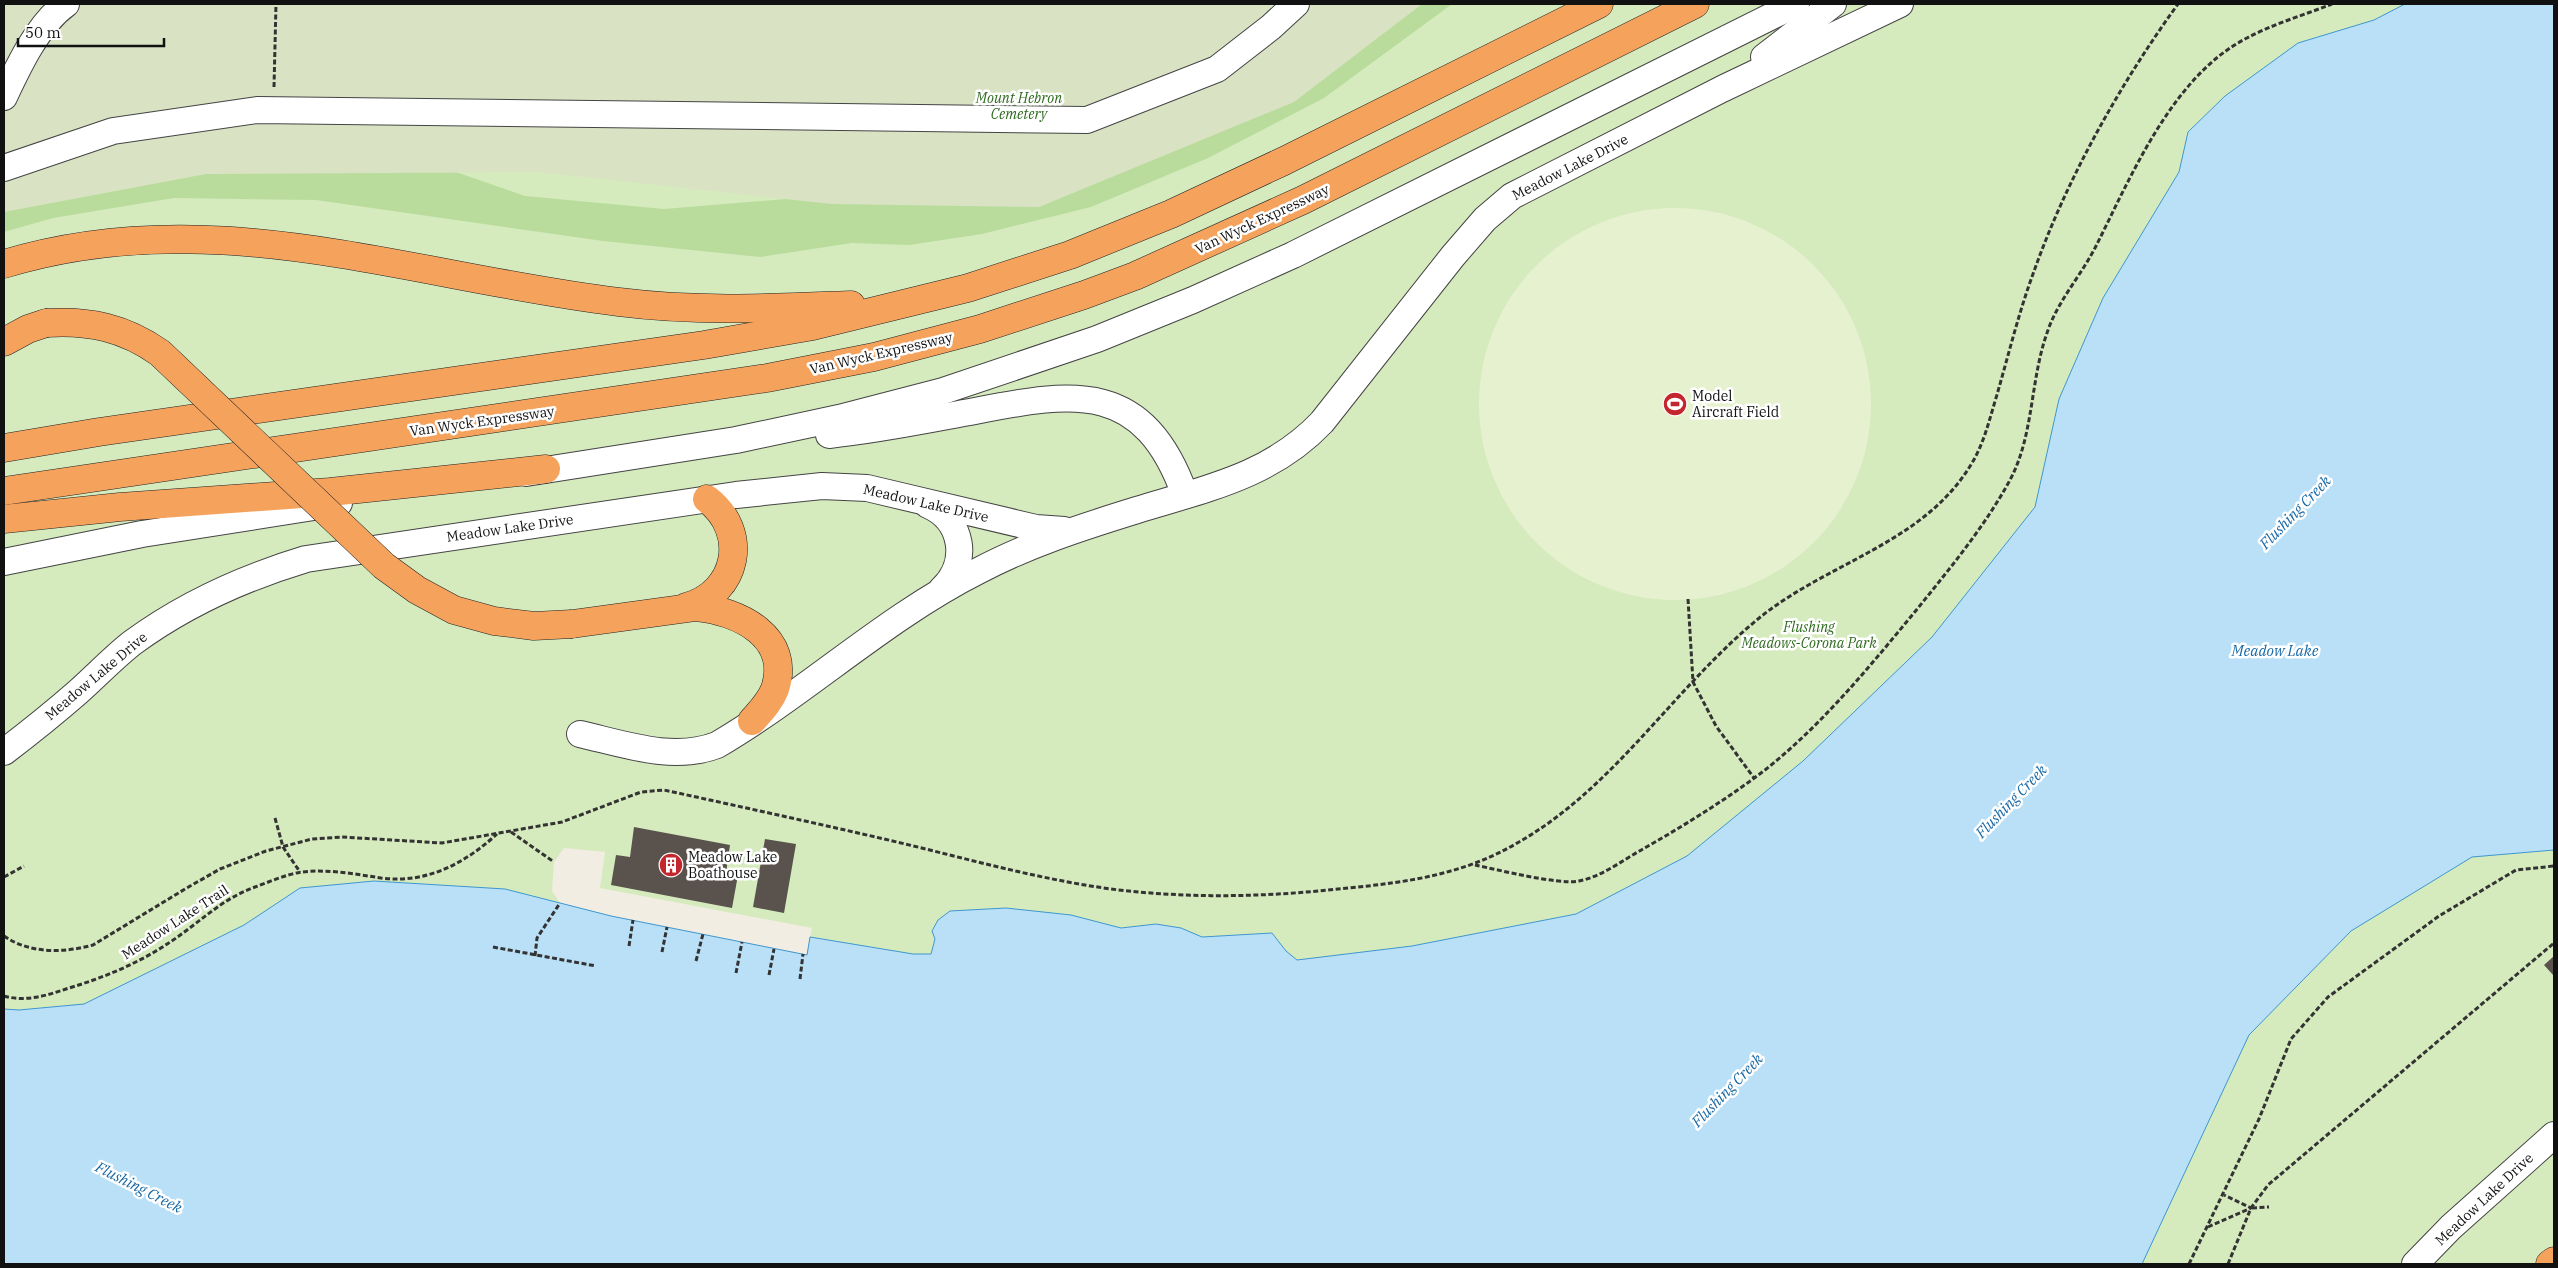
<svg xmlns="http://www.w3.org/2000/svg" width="2558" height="1268" viewBox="0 0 2558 1268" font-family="'IBM Plex Serif',serif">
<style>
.green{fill:#d5ebbd}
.forest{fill:#b9dc9c}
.cemetery{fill:#d9e3c4}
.pitch{fill:#e6f2cf}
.plaza{fill:#f1ede2}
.water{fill:#b9e0f7;stroke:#3f96cf}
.building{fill:#5a524d}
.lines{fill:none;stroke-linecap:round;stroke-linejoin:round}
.minor-casing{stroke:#444;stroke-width:28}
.highway-casing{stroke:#222;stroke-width:29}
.path{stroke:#333;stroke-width:3;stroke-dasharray:5 2.5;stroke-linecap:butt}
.minor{stroke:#fff;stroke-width:26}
.highway{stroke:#f5a25d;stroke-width:28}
.highway-bridge-casing{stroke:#222;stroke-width:29;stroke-linecap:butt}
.highway-bridge{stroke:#f5a25d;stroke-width:28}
.labels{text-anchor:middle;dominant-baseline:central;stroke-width:5;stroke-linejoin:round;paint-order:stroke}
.park-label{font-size:14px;font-style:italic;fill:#2f6b1f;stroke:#fff}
.street-label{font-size:14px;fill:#111;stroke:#fff}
.poi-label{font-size:14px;fill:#111;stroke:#fff;text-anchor:start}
.water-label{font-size:15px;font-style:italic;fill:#1768a6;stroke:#fff}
</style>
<rect width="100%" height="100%" fill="#fffdf5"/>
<!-- green -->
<path class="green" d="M1371 4H2554V1264H4V200Z"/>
<!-- forest -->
<path class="forest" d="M1399 4H1452L1324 98 1208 158 1091 207 982 234 909 245 852 243 760 257 603 241 316 200 174 198 53 218 4 232V211L123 172 427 162 525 196 664 209 821 196Z"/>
<!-- cemetery -->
<path class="cemetery" d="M4 4H1422L1294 102 1039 207 832 204 537 172 206 174 4 212Z"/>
<!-- pitch -->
<circle class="pitch" cx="1675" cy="404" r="196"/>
<!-- plaza -->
<path class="plaza" d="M564 848 605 852 600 888 812 928 807 955 611 916 560 903 552 891 554 862Z"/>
<!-- water -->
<path class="water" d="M2405 4H2554V850L2472 857 2351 931 2249 1035 2142 1264H4V1009L19 1010 84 1004 244 925 300 888 374 881 505 889 611 916 807 955 810 937 913 954H931L935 939 932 931 938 920 950 911 1006 908 1071 915 1121 928 1156 924 1181 928 1202 937 1272 933 1286 951 1297 960 1412 946 1576 914 1687 856 1803 761 1932 637 2035 507 2059 399 2103 298 2179 172 2188 132 2225 96 2298 43 2374 20Z"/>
<!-- building -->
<g class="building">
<path d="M634 827 730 845 726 873 738 875 732 908 611 885 616 855 630 857Z"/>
<path d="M765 839 796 844 784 913 753 907Z"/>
<path d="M2554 956V976L2544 965Z"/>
</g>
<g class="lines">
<!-- minor casing -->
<g class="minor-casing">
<g id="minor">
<path d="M1764 57 1833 4"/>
<path d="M4 97C18 67 38 24 66 4"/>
<path d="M4 168 113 131 257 110 1087 120 1217 69 1271 27 1296 4"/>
<path d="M829 435C878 430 926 420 975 411 1076 391 1144 381 1185 495"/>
<path d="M526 473 736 440 839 418 943 391 1097 339 1193 300 1293 255 1796 4"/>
<path d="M928 505C963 520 970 563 942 589"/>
<path d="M4 562 142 534 339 503"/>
<path d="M580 734C624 744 673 762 717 745 807 692 885 618 978 571 1029 544 1082 527 1137 510 1205 489 1271 476 1322 422L1453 256 1485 219 1512 196 1722 89 1900 4"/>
<path d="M4 752C29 733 54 713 78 692 96 676 113 658 132 643 185 604 243 578 306 559L736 495 822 486 867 488 1036 528 1064 530"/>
<path d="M2415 1264 2451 1227 2554 1135"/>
</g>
</g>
<!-- highway casing -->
<g class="highway-casing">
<g id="highway">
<path d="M4 264C214 200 411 277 619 302 697 312 774 308 851 305"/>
<path d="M4 342 28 329 46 323"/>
<path d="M4 448 99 432 704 345 813 326 968 288 1070 255 1171 214 1284 161 1599 4"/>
<path d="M4 491 767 378 874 357 980 329 1084 295 1135 276 1303 200 1695 4"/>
<path d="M4 519 120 507 330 492 546 469"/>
<path d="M686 607C738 593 750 532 707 499"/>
<path d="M572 624 696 607C739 611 792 637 775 689 770 702 761 711 752 721"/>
<path d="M2550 1264 2554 1261"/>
</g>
</g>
<!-- path -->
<g class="path">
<path d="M274 87 276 4"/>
<path d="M1688 599 1693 682 1716 726 1754 778"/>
<path d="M275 818 283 847 300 872"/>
<path d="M511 832 554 862"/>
<path d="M1475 865C1499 870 1558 885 1579 881 1601 877 1623 860 1643 849 1685 825 1727 799 1765 770 1823 724 1871 665 1918 608 1951 567 1985 526 2010 480 2034 435 2030 381 2047 333 2057 302 2080 277 2095 248 2131 177 2172 76 2247 38 2273 24 2304 15 2332 4"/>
<path d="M4 877 24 866"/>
<path d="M4 936C30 954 64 953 93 945L185 889 220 869 266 851 312 839 342 837 442 843 562 822 641 792 664 790C742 807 820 824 897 842 968 859 1038 879 1111 889 1190 899 1269 897 1348 888 1410 882 1465 874 1519 842 1615 787 1674 688 1758 619 1827 562 1924 544 1972 463 1984 443 1989 421 1996 398 2008 357 2018 315 2033 274 2066 180 2120 84 2178 4"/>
<path d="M629 946 633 920"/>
<path d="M493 947 596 966"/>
<path d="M662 952 667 927"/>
<path d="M535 956 537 938 560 903"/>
<path d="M696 961 703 934"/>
<path d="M736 973 742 942"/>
<path d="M769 975 774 949"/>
<path d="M800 979 803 954"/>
<path d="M4 996C25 1002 45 996 66 989 106 977 142 962 176 938 202 920 224 898 255 887 269 882 287 874 302 872 328 869 355 874 381 878 426 884 464 864 497 834"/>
<path d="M2252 1208 2269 1207"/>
<path d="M2208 1227 2251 1208 2224 1195"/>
<path d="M2189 1264 2259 1119 2291 1039 2328 997 2439 916 2516 870 2554 866"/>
<path d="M2228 1264 2251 1208 2268 1185 2554 943"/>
</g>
<!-- minor -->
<use href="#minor" class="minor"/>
<!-- highway -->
<use href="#highway" class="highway"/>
<!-- highway-bridge casing -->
<g class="highway-bridge-casing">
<path id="highway-bridge" d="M46 323C89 320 125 328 160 353L384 566 417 590 454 610 494 621 534 626 572 624"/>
</g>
<!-- highway-bridge -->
<use href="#highway-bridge" class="highway-bridge"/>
</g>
<!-- icons -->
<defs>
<g id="stadium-disc" transform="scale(1.25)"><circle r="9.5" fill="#c4262e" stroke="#fff"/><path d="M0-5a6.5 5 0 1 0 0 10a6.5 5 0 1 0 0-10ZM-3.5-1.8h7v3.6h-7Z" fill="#fff"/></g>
<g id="building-disc" transform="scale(1.25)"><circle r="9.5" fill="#c4262e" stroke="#fff"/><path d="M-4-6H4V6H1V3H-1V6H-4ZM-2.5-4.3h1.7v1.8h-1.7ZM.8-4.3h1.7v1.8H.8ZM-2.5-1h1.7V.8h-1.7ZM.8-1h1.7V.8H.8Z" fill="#fff"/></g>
</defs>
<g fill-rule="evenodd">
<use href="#stadium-disc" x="1675" y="404"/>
<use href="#building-disc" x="671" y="865"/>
</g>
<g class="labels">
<!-- park labels -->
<g class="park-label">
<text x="1019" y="98">Mount Hebron<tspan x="1019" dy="16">Cemetery</tspan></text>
<text x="1809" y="627">Flushing<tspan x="1809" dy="16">Meadows-Corona Park</tspan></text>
</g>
<!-- street labels -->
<g class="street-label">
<text transform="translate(1570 167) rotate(-27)">Meadow Lake Drive</text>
<text transform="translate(1262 219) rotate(-25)">Van Wyck Expressway</text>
<text transform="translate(881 353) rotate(-13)">Van Wyck Expressway</text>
<text transform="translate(482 421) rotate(-8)">Van Wyck Expressway</text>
<text transform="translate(926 503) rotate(13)">Meadow Lake Drive</text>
<text transform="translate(510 528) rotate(-8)">Meadow Lake Drive</text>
<text transform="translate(96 676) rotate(-40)">Meadow Lake Drive</text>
<text transform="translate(175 922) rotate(-33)">Meadow Lake Trail</text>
<text transform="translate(2484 1199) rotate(-43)">Meadow Lake Drive</text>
</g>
<!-- poi labels -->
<g class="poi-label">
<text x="1692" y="396">Model<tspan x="1692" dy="16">Aircraft Field</tspan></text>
<text x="688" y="857">Meadow Lake<tspan x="688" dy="16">Boathouse</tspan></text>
</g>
<!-- water labels -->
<g class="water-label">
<text transform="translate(2295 512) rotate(-46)">Flushing Creek</text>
<text x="2275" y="650">Meadow Lake</text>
<text transform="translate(2011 801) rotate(-46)">Flushing Creek</text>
<text transform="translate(1727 1090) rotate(-46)">Flushing Creek</text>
<text transform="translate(139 1187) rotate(27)">Flushing Creek</text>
</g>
</g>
<!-- border -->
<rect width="2558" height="1268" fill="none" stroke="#111111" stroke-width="10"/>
<!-- scale -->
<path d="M18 38v8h146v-8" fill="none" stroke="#111111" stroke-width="2.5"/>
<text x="25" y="38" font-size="15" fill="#111111" stroke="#ffffff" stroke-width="4" paint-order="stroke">50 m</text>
</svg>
